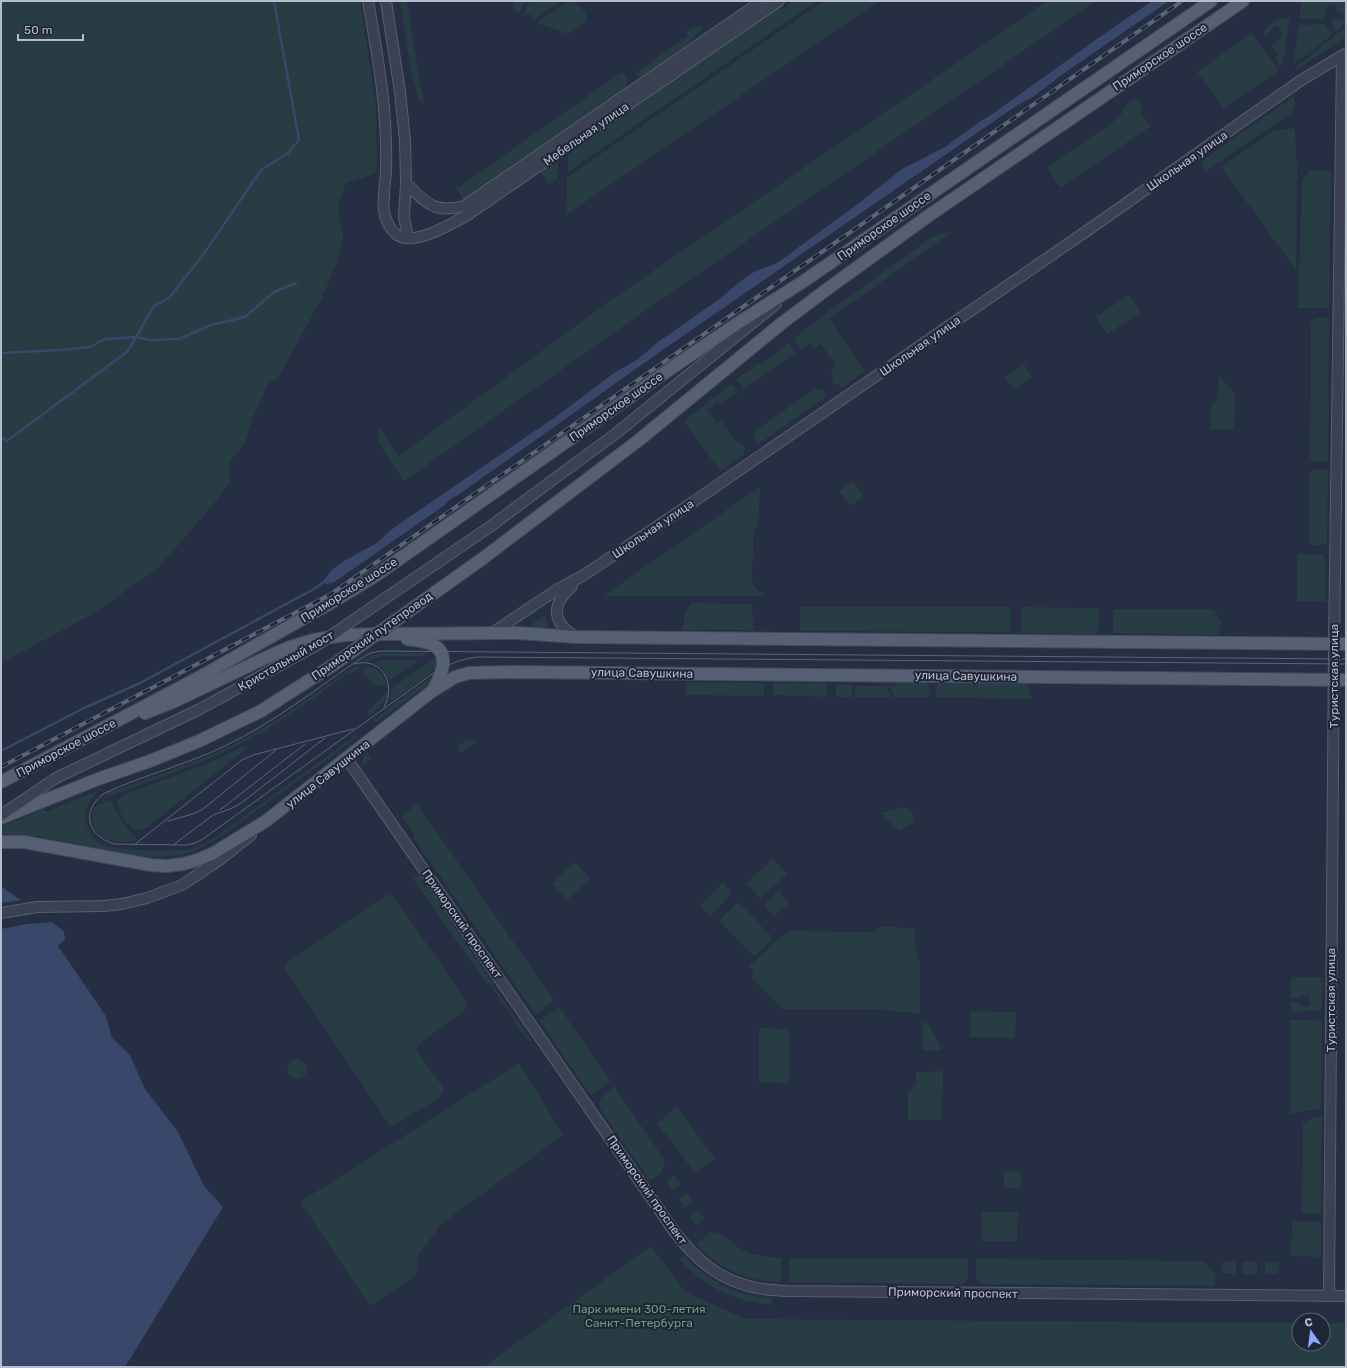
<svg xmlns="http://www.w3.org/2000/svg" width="1347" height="1368" viewBox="0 0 1347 1368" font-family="Rubik,sans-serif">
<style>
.green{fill:#273d43}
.water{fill:#38476a}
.pier{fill:#252e42}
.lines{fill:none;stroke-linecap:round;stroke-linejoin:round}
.stream{stroke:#38476a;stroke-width:2.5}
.minor-casing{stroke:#575e6f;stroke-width:12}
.major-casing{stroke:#43495b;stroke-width:14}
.minor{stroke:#394152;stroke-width:10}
.major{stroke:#575f72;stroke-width:12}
.tram{stroke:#5b6479;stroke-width:1}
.rail-casing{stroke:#5b6479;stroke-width:4}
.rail{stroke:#1e2537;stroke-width:2.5;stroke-dasharray:8;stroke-linecap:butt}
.minor-bridge-casing{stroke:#575e6f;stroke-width:12;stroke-linecap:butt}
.major-bridge-casing{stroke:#43495b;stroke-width:14;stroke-linecap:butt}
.minor-bridge{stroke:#394152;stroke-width:10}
.major-bridge{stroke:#575f72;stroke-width:12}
.labels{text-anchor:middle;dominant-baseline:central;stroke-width:4;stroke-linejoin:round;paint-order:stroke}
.street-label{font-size:12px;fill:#b6bccc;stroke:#1e2537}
.park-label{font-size:12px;fill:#6c9e7d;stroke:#1e2537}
</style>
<rect width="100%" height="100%" fill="#252e42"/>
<!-- green -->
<g class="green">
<path d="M1 1H360L376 104 377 173 346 183 338 204 343 236 338 260 322 298 278 378 268 384 253 418 244 445 230 461 228 474 231 481 207 512 157 569 91 615 1 663Z"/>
<path d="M400 1H407L423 101 420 102 412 76Z"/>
<path d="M513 1H525L520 13 514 11Z"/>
<path d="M530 1H562L532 20 530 19 533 17 530 14 526 16 524 13Z"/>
<path d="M569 1C578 4 587 10 587 21L568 34 536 23Z"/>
<path d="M793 1H817L568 172V154L778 8 780 10Z"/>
<path d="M824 1H879L566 215 567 177Z"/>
<path d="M1047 1H1096L652 306 404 481 379 444V427L399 456 611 300Z"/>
<path d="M1300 1H1346V22L1335 32 1331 22 1332 19 1336 18 1340 20 1344 19 1343 15 1342 13 1337 12 1336 7 1333 5H1329L1325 8 1324 20 1299 18 1301 5Z"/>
<path d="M1290 18 1283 63 1280 66 1275 59 1277 53 1271 46 1282 36 1281 29 1278 26H1275L1266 36 1263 33C1269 23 1277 18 1290 18Z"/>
<path d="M1325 24 1332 34 1311 52 1294 62 1299 25Z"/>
<path d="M702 25 704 27 685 46 641 77 634 74 688 36 685 31Z"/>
<path d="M1346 26V37L1296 70 1295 68Z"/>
<path d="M1252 33 1279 70 1224 109 1197 72Z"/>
<path d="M622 72 627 79 626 87 463 199 456 189Z"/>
<path d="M1294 96V107L1290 114 1205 172 1202 163 1206 158Z"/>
<path d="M1137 98 1142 105 1141 114 1151 126 1060 188 1047 167 1108 126 1120 116 1127 104Z"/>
<path d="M1295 128 1297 172 1296 270 1221 167 1274 131Z"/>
<path d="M556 162 558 164V179L549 184 540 173Z"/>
<path d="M1310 170 1331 171 1329 308H1298L1302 180Z"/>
<path d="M953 231 829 319 865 371 842 387 832 382 833 375 830 371 836 365 821 344 814 349 810 343 800 350 794 338 828 312 932 237Z"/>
<path d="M1129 295 1141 312 1107 334 1096 317Z"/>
<path d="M1315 318H1329L1328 461H1313L1310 457 1311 324Z"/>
<path d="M789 342 795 353 744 389 736 380 757 364H762Z"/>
<path d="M1024 364 1032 377 1014 389 1005 377Z"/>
<path d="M1219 375 1235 394 1234 430 1210 429 1212 403H1217Z"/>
<path d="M731 384 739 392 720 404 717 402 707 410 717 423 721 421 737 443H741L745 447V451L743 455 720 471 684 421Z"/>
<path d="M820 389 824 391 826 395 824 398 763 441 758 442C753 439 753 436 754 431L814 390Z"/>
<path d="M1312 470H1328L1327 543 1323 545 1312 546 1309 540V474Z"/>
<path d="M853 481 864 496 850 506 839 491Z"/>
<path d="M760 487 758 528H754L752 579C753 588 756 590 764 593V596H603Z"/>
<path d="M1297 554H1322L1326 559V601H1297Z"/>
<path d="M692 603 752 604 753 630H683L684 614Z"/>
<path d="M800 607H1010V632L800 631Z"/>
<path d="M1021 607 1099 608 1098 634 1021 633Z"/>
<path d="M1113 609H1214L1221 623 1218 635 1113 633Z"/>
<path d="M545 615 549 629 531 628 532 624Z"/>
<path d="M381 653H428L424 656H386L374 658 368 662 360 661 372 655Z"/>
<path d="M437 656 439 667 390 702 392 688Z"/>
<path d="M381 660H419L391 680 381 667 374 663Z"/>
<path d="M364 665 355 672 347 674C315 697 283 721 248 740 201 765 149 781 99 800L111 792C156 775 203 761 246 738 283 718 316 693 350 669L355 666Z"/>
<path d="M369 666C378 669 383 675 387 683L379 687C371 685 368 676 361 672Z"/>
<path d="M438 672 431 682 377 722 373 720Z"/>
<path d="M686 682 764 683V696L686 695Z"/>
<path d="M773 683H827V697L773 695Z"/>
<path d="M896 683H928L929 697H894L889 686H896Z"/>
<path d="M937 683 1027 684 1032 699 936 697Z"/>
<rect x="836" y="685" width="16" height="12"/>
<path d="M855 686H886L891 697H855Z"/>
<path d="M388 691 384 703 370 716 368 711Z"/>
<path d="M356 735 358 737 223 835 197 850 183 855 153 857 134 855 37 836H1V827L44 809 46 812 97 791V793C89 800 84 811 86 822 88 831 92 839 101 844 114 851 184 853 197 847 217 839 235 822 253 810 287 785 322 760 356 735Z"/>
<path d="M469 739 473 741 475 743 461 753 458 750 459 745Z"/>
<path d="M242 747H245V750L145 829C130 835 118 814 118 801L125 794 204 765Z"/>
<path d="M367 752 372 758 362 766C362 760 363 757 367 752Z"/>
<path d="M111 800C118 817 125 826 137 839 113 848 84 835 95 806Z"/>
<path d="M417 804 554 1000 536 1015 413 837 415 835 402 816Z"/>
<path d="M901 807 908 808C914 812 915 817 912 824L899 831 881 813Z"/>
<path d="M773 859 787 874 760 898 746 883Z"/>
<path d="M575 862 590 878 567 900 552 883Z"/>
<path d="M419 875 493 983 492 984 531 1040 529 1042 489 983 487 984 413 879Z"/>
<path d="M723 883 732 893 710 916 700 906Z"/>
<path d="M779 891 789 903 774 916 764 905Z"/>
<path d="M388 894 394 897 467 1002 464 1012 417 1045V1051L444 1089 440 1097 395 1125 390 1126 285 969V964Z"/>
<path d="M738 902 773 938 754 957 719 920Z"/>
<path d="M881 926 915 929V941L920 966V1013L898 1012 890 1010 782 1009 751 977 754 971 749 966 776 940 789 931 873 932Z"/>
<path d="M1291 977H1317L1323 978 1322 1009 1316 1011 1291 1012V1002H1298L1302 1006H1307L1310 1003V998L1307 995H1302L1299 998H1291Z"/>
<path d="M559 1007 610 1080 596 1093 591 1094 588 1092 540 1021Z"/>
<path d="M970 1011 1016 1012 1015 1038 970 1037Z"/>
<path d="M1290 1020H1316L1322 1022 1321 1108 1290 1114Z"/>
<path d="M923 1023H928L942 1050H923Z"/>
<path d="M759 1028 789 1029V1083L759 1082Z"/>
<circle cx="297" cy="1069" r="10"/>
<path d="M519 1063 563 1135 440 1225 418 1256 416 1276 370 1306 300 1202Z"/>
<path d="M943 1071 942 1120H908V1093L916 1084V1072Z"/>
<path d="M614 1086 665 1161 661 1173 650 1181 599 1107 600 1099Z"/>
<path d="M677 1107 715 1159 695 1173 657 1123Z"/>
<path d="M1322 1116 1321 1214H1306L1302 1211V1208L1303 1124 1309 1119Z"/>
<path d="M1004 1171 1021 1172V1188H1004Z"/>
<path d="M674 1175 681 1184 672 1190 666 1181Z"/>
<path d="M687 1193 693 1202 685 1208 678 1199Z"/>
<path d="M698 1210 705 1219 697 1226 690 1216Z"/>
<path d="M982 1212H1018L1017 1241H982Z"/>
<path d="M1292 1222H1321V1257L1291 1256Z"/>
<path d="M710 1232C723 1231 733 1245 745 1251 756 1256 769 1257 781 1258V1282C745 1281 721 1270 696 1244Z"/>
<path d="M651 1246 685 1292 746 1319 1299 1323V1344H1323V1323H1346V1367H483Z"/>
<path d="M684 1256C709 1282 736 1296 773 1298L772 1305C733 1301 706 1288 679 1259Z"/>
<path d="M789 1258 968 1259V1277L964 1284 789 1282Z"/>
<path d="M976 1259 1203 1261 1215 1274V1286L980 1284 976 1277Z"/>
<path d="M1222 1262H1236V1274L1222 1273Z"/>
<rect x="1243" y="1262" width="14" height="12"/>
<path d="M1265 1262H1279L1278 1274H1265Z"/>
</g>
<!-- water -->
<g class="water">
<path d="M1152 1H1169L1063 74 1033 97 1016 106 667 347 458 495 452 498 442 507 333 583 327 584 323 583V581L332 570 342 562 377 543 391 530 408 518 561 413 614 373 638 359 658 342 718 300 742 280 754 272 777 263 859 203 902 169 945 147 979 122 991 115 1101 36Z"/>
<path d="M1 886 64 931 65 939 58 946 106 1016 112 1038 130 1055 145 1089 178 1132 204 1186 223 1207 125 1367H1Z"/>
</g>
<!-- pier -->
<path class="pier" d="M24 900 55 922 27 924 1 929V903Z"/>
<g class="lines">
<!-- stream -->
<g class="stream">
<path d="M1 353 61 350 90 347 105 339 136 337 151 340 179 339 211 325 245 317 274 292 296 283"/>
<path d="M1 437 7 441 128 351 154 306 169 298 203 255 261 170 288 153 299 140 274 1"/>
<path d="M1 751 82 709 140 683 314 589 325 581"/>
</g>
<!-- minor casing -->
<g class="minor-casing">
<g id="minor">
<path d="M368 1C378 57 388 113 386 171 385 193 377 217 396 234 413 248 453 223 469 214L779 1"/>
<path d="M386 1 400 92 405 140 406 183 404 217 408 238"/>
<path d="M406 183C426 203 434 214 464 206L762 1"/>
<path d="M554 479 614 435 776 304"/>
<path d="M572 586C560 597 550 611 563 627 567 631 572 634 576 637"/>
<path d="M492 633 558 589 584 575 680 511 1091 228 1300 81 1345 54"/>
<path d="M347 759 674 1231C696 1260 720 1281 757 1288 766 1290 776 1290 785 1291L1346 1296"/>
<path d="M1 913 37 907 103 906 122 904 147 898 182 885 218 861 251 835"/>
<path d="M1329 1296 1334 644 1342 56"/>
</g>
</g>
<!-- major casing -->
<g class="major-casing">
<g id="major">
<path d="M482 559 639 440 782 323 830 287 931 214 1243 1"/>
<path d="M407 639C414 640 422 641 429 643 452 651 442 675 433 690"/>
<path d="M145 713 173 702 265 658 290 647 313 640 345 635 376 634 518 633 576 637 1346 644"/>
<path d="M1 782 198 678 336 600 375 576 673 367 738 323 804 281 1211 1"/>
<path d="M1 818 98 779 150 761 199 741 261 711"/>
<path d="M1 842H24L151 865 167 866 183 864 197 860 212 854 266 821 431 692 455 677 469 673 515 672 1346 680"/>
</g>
</g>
<!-- minor -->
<use href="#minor" class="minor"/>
<!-- major -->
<use href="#major" class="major"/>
<!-- tram -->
<g class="tram">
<path d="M1346 659 381 651 371 653 363 657C317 688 275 722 225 746 186 765 143 775 103 794 81 812 87 835 114 844L187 845 195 843 203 839 432 674C447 665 460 659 477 657L1346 664"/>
<path d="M354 664C382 656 397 684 384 707"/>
<path d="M220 810 305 744"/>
<path d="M168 821 193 814 203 809 276 750"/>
<path d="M134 845 242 760 253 755 353 729"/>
<path d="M173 845 213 815 230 809 240 804 325 738"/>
</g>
<!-- rail casing -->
<g class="rail-casing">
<path id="rail" d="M1 767 331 594 1182 1"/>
</g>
<!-- rail -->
<use href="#rail" class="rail"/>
<!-- minor-bridge casing -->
<g class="minor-bridge-casing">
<path id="minor-bridge" d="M1 815 56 778 200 709 317 645 491 526 554 479"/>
</g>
<!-- major-bridge casing -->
<g class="major-bridge-casing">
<path id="major-bridge" d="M261 711 333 665 482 559"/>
</g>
<!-- minor-bridge -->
<use href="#minor-bridge" class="minor-bridge"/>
<!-- major-bridge -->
<use href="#major-bridge" class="major-bridge"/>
</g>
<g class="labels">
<!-- street labels -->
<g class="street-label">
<text transform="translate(1160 57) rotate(-34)">Приморское шоссе</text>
<text transform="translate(586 134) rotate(-35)">Мебельная улица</text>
<text transform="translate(1187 161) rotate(-35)">Школьная улица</text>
<text transform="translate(884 226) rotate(-35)">Приморское шоссе</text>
<text transform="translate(920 346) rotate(-35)">Школьная улица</text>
<text transform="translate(616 407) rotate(-35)">Приморское шоссе</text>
<text transform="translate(653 529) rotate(-34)">Школьная улица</text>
<text transform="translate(349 590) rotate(-32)">Приморское шоссе</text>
<text transform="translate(372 636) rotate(-35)">Приморский путепровод</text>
<text transform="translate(286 661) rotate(-30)">Кристальный мост</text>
<text transform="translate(642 673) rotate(1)">улица Савушкина</text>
<text transform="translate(966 676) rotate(1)">улица Савушкина</text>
<text transform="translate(1334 676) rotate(-90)">Туристская улица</text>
<text transform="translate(66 748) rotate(-28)">Приморское шоссе</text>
<text transform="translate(328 774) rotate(-38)">улица Савушкина</text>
<text transform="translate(462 924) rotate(55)">Приморский проспект</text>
<text transform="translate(1331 1000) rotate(-90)">Туристская улица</text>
<text transform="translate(647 1190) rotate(55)">Приморский проспект</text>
<text transform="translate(953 1293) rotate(1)">Приморский проспект</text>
</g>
<!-- park labels -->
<g class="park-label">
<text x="639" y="1309">Парк имени 300-летия<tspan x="639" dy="14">Санкт-Петербурга</tspan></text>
</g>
</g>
<!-- border -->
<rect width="1347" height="1368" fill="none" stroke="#b6bccc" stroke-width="4"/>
<!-- north arrow -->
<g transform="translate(1311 1332) rotate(346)"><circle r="19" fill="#1e2537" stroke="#5b6173"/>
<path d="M0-3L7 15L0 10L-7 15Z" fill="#8aa9fd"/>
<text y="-6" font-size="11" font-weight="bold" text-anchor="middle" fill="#b6bccc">С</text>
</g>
<!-- scale -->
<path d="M18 34v6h65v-6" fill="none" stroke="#b6bccc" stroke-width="2"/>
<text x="24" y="34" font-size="12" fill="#b6bccc" stroke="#1e2537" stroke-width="3" paint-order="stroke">50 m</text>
</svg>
